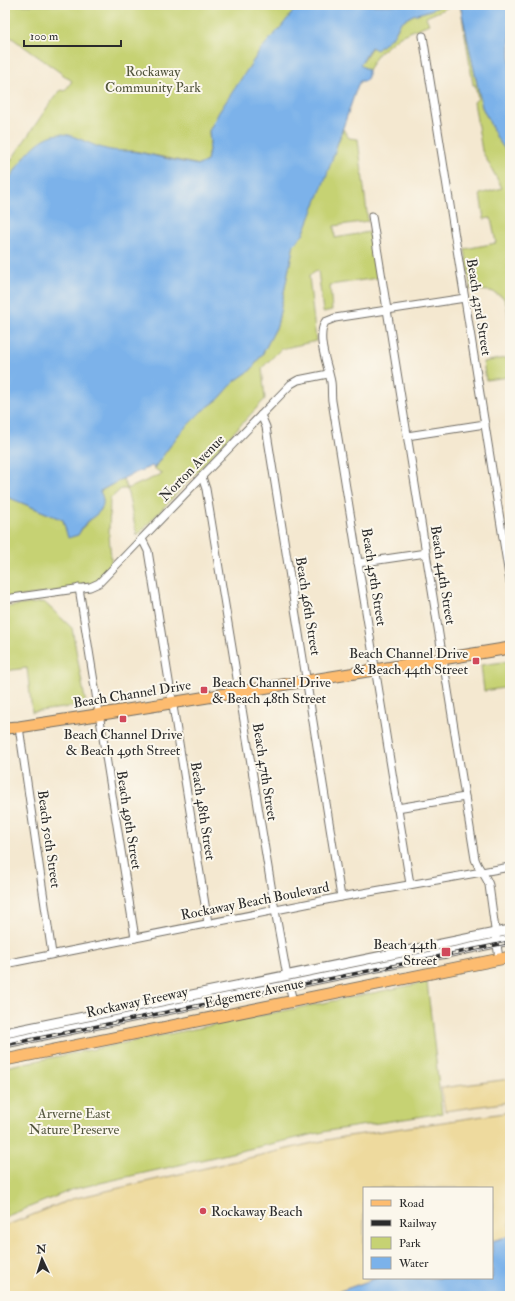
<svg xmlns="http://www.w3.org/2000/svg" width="515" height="1301" viewBox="0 0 515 1301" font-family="'IM FELL Double Pica',serif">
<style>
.green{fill:#c6d273;stroke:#787e4f}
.sand{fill:#eeda9e;stroke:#8c8264}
.water{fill:#7bb2ea;stroke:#536e8a}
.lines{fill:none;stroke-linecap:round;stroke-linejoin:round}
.minor-casing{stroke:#716d65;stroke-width:9}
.tertiary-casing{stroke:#716d65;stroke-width:11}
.primary-casing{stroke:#716d65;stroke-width:13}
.minor{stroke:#fff;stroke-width:7}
.tertiary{stroke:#fff;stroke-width:9}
.primary{stroke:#fdbc6f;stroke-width:11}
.rail-casing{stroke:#2b2b2b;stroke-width:3.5}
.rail{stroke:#fbf7ec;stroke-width:2;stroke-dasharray:6;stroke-linecap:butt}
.poi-dot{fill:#d1495b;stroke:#fbf7ec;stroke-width:1.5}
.labels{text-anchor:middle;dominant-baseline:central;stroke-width:4;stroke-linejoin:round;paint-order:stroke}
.park-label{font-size:14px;fill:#52553d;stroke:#fbf7ec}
.street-label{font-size:14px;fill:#2b2b2b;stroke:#fbf7ec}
.poi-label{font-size:14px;fill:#2b2b2b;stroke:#fbf7ec;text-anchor:end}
</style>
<rect width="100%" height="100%" fill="#fbf7ec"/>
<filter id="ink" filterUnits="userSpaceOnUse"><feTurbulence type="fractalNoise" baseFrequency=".025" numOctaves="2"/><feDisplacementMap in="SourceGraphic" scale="8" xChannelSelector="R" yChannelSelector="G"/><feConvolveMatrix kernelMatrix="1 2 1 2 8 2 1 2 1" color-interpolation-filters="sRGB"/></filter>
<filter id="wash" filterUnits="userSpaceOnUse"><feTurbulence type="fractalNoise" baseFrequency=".012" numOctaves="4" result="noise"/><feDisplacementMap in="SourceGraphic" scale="16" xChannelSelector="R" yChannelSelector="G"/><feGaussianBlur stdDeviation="0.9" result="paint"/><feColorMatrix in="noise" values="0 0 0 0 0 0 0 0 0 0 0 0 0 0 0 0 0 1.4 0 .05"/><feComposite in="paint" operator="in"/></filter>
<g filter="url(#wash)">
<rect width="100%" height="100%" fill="#f4e8d0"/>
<!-- green -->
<g class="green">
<path d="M5 5H298L209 131 210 143 207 161 200 165 135 151 117 152 100 148 69 135 5 189V169L53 99 61 90 65 91 72 81 5 33Z"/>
<path d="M443 5H453L426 17 429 24 400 36 378 54 368 70 360 65 372 47 396 31 401 22 413 15 428 11Z"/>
<path d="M461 9 482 107 497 138 510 157V336L507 306 503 297 491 291 471 290 465 249 496 243 491 218 484 219 480 194 502 188 482 151 474 102 478 98 475 85H473Z"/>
<path d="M343 129 349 138 358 139 368 221 334 226 335 238 369 232 378 278 330 285 332 310 323 312 318 270 309 276 316 341 281 349 262 368 265 399 137 536 127 489H121L110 499 109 535 112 570 96 585 5 599V496L63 520 68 537 78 535 84 526 102 509 100 491 123 479 127 489 162 474 154 468 179 434 202 411 219 399 235 381 251 370 263 353 277 326 294 244 303 235Z"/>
<path d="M510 357V377L486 380 483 362Z"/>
<path d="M44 602 72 628 86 705 32 712 27 668 5 671V607Z"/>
<path d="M510 661V687L484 691 481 665Z"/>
<path d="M427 982 442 1113 328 1131 74 1189 5 1217V1067Z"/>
</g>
<!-- sand -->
<g class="sand">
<path d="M510 1079V1102L445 1111 441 1088Z"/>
<path d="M510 1112V1236L492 1241V1188H364V1278H377L326 1296H5V1226L72 1199 313 1143 342 1137Z"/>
</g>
<!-- water -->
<g class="water">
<path d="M298 5H443L428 11 413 15 401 22 393 36 377 50 371 47 360 65 368 70V77L365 81H360L357 87 326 177 303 235 294 244 277 326 263 353 251 370 235 381 219 399 202 411 179 434 154 468 152 466 128 476 100 491C109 509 97 513 85 524 82 527 80 532 78 535L68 538 63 520 5 496V187C17 166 40 127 69 135 82 139 93 146 106 149 118 152 127 150 137 152 158 156 178 162 199 165L207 161 210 143 209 131 219 112 261 49 281 27Z"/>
<path d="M459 5H510V157L497 138 482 107 461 9Z"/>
<path d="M510 1236V1296H326L377 1278H492V1241Z"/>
</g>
</g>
<g filter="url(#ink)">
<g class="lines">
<!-- minor casing -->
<g class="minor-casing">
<g id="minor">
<path d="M423 36 510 582"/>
<path d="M372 216 475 859C478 869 486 875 489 885L499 959"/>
<path d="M261 415 266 427 341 897"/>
<path d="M407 436 485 424"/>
<path d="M202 477 206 489 275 910 287 976"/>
<path d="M142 539 148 551 208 923"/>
<path d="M358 563 426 553"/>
<path d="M79 588 135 938"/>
<path d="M5 599 90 587 99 583 291 384 298 380 328 374"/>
<path d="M19 727 52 954"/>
<path d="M397 808 465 797"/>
<path d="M410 884 332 401C331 395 332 388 331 382 328 365 316 339 325 322L335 318 465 298"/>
<path d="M5 964 341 897 510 867"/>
<path d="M289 985 293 1001"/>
</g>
</g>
<!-- tertiary casing -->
<g class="tertiary-casing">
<g id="tertiary">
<path d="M5 1033 510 930"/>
<path d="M5 1043 510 940"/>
</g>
</g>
<!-- primary casing -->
<g class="primary-casing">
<g id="primary">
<path d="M5 728 19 727 90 716 510 648"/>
<path d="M5 1060 510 957"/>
</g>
</g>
<!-- minor -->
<use href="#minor" class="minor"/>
<!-- tertiary -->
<use href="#tertiary" class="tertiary"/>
<!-- primary -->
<use href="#primary" class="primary"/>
<!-- rail casing -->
<g class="rail-casing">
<path id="rail" d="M5 1045 510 942"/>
</g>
<!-- rail -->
<use href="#rail" class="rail"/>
</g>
</g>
<!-- markers -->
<g class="poi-dot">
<rect x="472" y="657" width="8" height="8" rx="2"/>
<rect x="200" y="686" width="8" height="8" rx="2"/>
<rect x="119" y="715" width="8" height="8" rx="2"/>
<rect x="441" y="947" width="10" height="10" rx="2"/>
<circle cx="203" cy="1211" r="4"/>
</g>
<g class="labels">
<!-- park labels -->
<g class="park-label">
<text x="153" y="71">Rockaway<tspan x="153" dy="16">Community Park</tspan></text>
<text x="74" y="1113">Arverne East<tspan x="74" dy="16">Nature Preserve</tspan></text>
</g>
<!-- street labels -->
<g class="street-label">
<text transform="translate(479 307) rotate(81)">Beach 43rd Street</text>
<text transform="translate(192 468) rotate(-46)">Norton Avenue</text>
<text transform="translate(443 575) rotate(81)">Beach 44th Street</text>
<text transform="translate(374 577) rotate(81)">Beach 45th Street</text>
<text transform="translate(308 606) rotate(81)">Beach 46th Street</text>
<text transform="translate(132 694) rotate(-9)">Beach Channel Drive</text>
<text transform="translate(265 772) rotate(81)">Beach 47th Street</text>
<text transform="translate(203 811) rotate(81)">Beach 48th Street</text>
<text transform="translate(129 820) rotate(81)">Beach 49th Street</text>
<text transform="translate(49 839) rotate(82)">Beach 50th Street</text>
<text transform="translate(255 901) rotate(-11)">Rockaway Beach Boulevard</text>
<text transform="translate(254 993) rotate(-12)">Edgemere Avenue</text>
<text transform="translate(137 1002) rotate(-12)">Rockaway Freeway</text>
</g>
<!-- poi labels -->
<g class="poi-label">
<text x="468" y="653">Beach Channel Drive<tspan x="468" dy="16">&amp; Beach 44th Street</tspan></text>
<text x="212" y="682" text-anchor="start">Beach Channel Drive<tspan x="212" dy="16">&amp; Beach 48th Street</tspan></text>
<text x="123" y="734" text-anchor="middle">Beach Channel Drive<tspan x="123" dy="16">&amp; Beach 49th Street</tspan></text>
<text x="437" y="944">Beach 44th<tspan x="437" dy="16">Street</tspan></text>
<text x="211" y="1211" text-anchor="start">Rockaway Beach</text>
</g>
</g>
<!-- margin -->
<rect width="515" height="1301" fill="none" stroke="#fbf7ec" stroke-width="20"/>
<!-- legend -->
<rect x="363" y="1187" width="130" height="92" fill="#fbf7ec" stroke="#a8a59f"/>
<rect x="371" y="1200" width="20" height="6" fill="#fdbc6f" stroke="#a8a59f"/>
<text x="399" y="1207" font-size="12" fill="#2b2b2b">Road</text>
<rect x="371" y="1220" width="20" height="6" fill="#2b2b2b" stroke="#a8a59f"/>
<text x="399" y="1227" font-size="12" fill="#2b2b2b">Railway</text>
<rect x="371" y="1237" width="20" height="12" fill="#c6d273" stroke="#a8a59f"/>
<text x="399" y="1247" font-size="12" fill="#2b2b2b">Park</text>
<rect x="371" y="1257" width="20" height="12" fill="#7bb2ea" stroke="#a8a59f"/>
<text x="399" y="1267" font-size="12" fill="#2b2b2b">Water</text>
<!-- north arrow -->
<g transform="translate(42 1259) rotate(356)" stroke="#fbf7ec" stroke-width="3" paint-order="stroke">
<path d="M0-3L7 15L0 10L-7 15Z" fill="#2b2b2b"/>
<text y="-6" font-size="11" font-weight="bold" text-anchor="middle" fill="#2b2b2b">N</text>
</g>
<!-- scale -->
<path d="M24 40v6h97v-6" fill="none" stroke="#2b2b2b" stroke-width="2"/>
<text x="30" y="40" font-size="12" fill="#2b2b2b" stroke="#fbf7ec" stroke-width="3" paint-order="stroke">100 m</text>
</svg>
